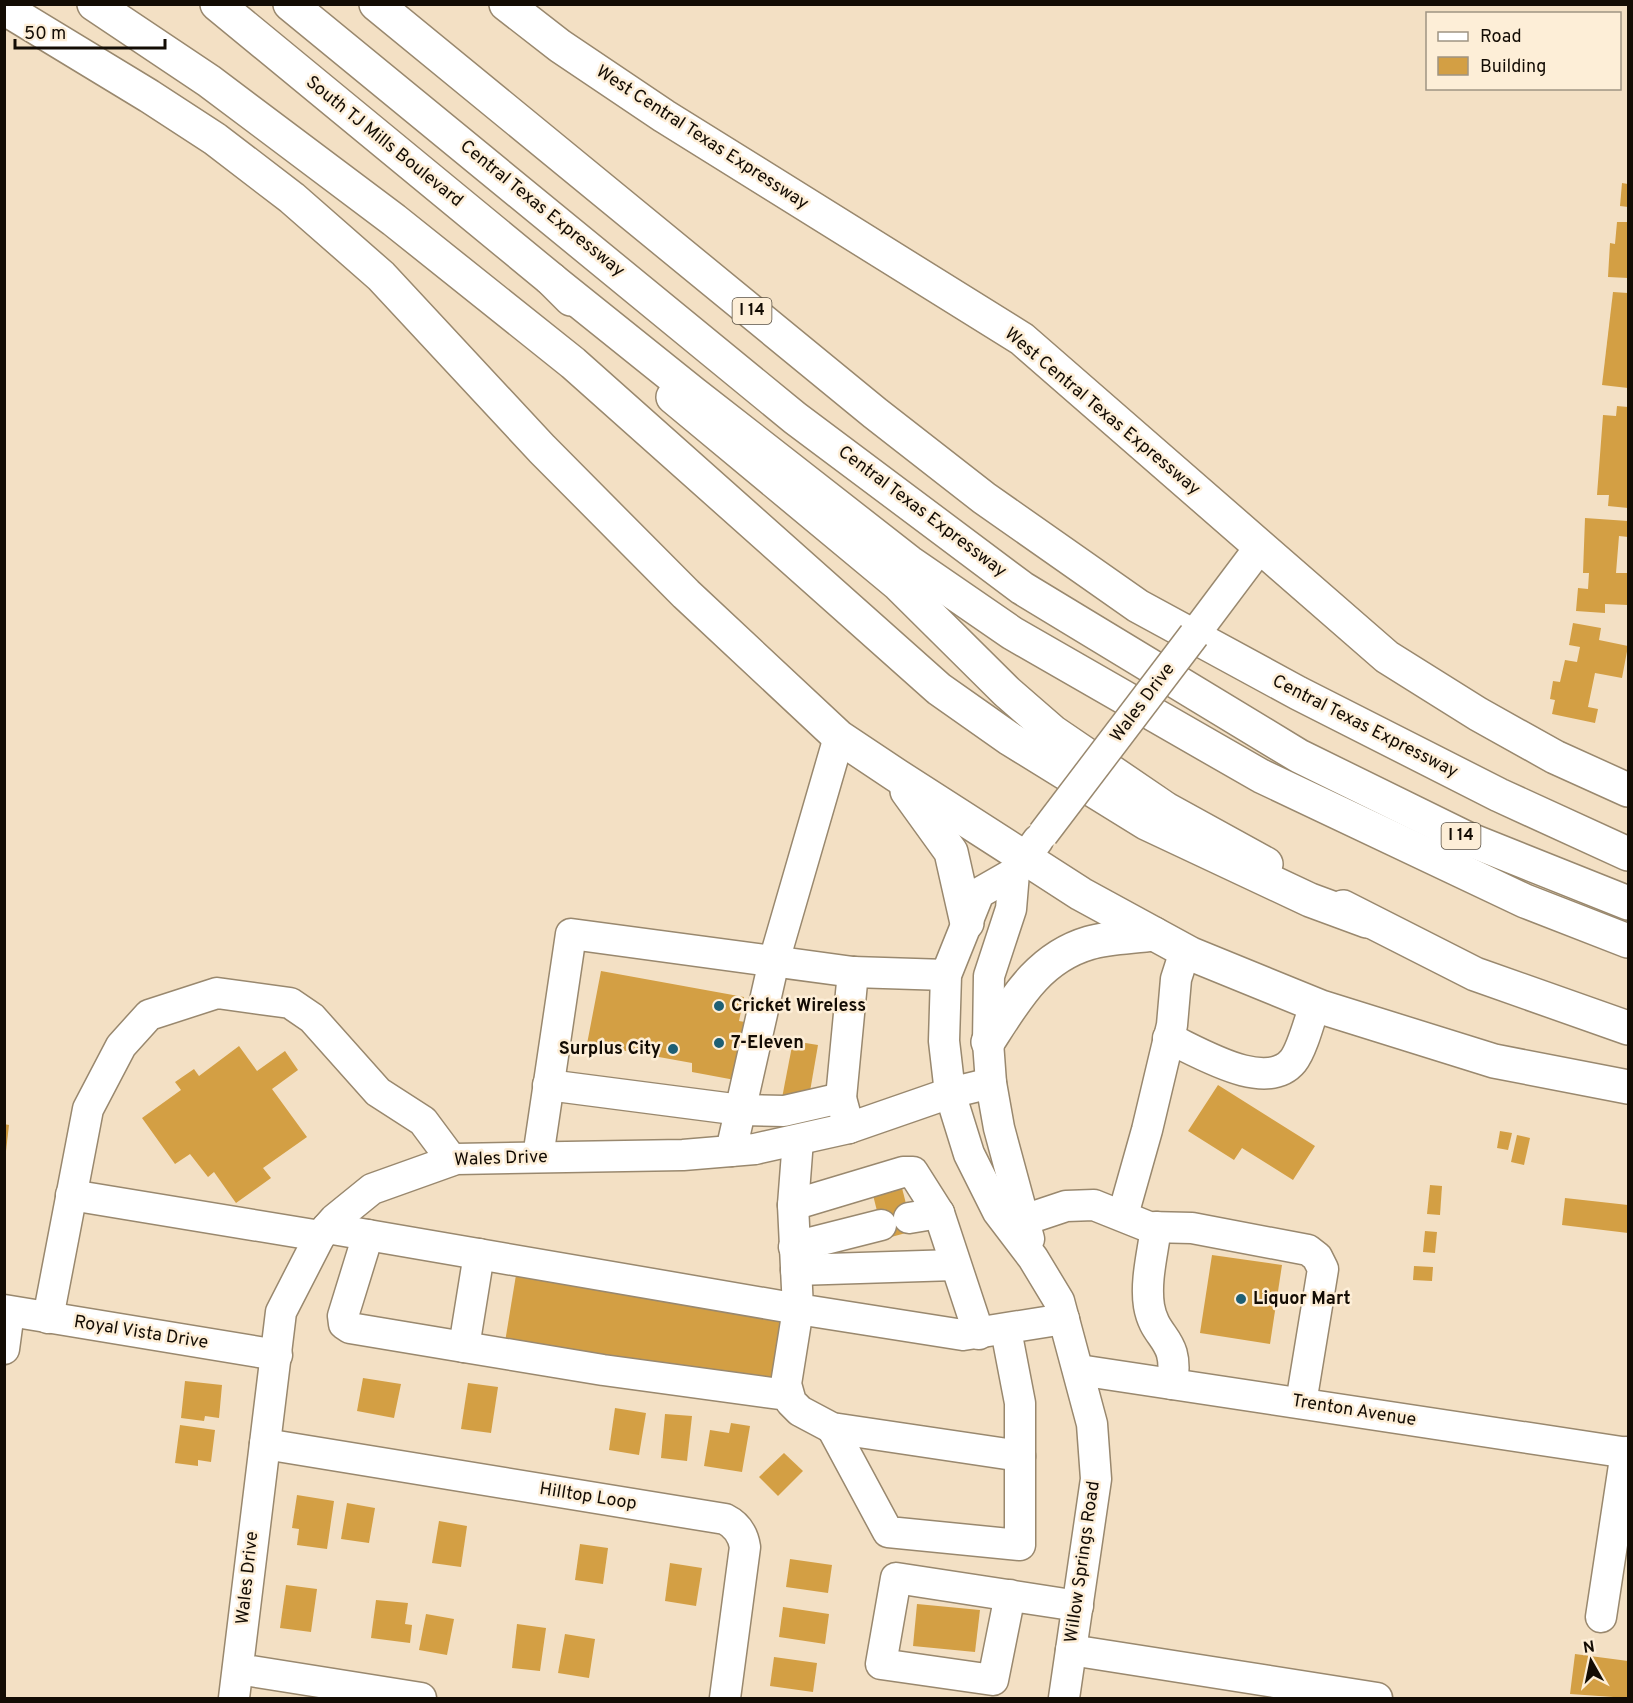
<svg xmlns="http://www.w3.org/2000/svg" width="1633" height="1703" viewBox="0 0 1633 1703" font-family="Overpass,sans-serif">
<style>
.building{fill:#d39f44}
.lines{fill:none;stroke-linecap:round;stroke-linejoin:round}
.minor-casing{stroke:#99886e;stroke-width:33}
.major-casing{stroke:#99886e;stroke-width:36}
.highway-casing{stroke:#99886e;stroke-width:36}
.minor{stroke:#fff;stroke-width:30}
.major{stroke:#fff;stroke-width:33}
.highway{stroke:#fff;stroke-width:33}
.minor-bridge-casing{stroke:#99886e;stroke-width:33;stroke-linecap:butt}
.minor-bridge{stroke:#fff;stroke-width:30}
.poi-dot{fill:#1e5f74;stroke:#fdeed7;stroke-width:2}
.labels{text-anchor:middle;dominant-baseline:central;stroke-width:5;stroke-linejoin:round;paint-order:stroke}
.shield{fill:#fdeed7;stroke:#595043;stroke-width:1.5}
.shield-label{font-size:16px;font-weight:bold;fill:#130c04}
.street-label{font-size:18px;fill:#130c04;stroke:#fdeed7}
.poi-label{font-size:18px;font-weight:bold;fill:#130c04;stroke:#fdeed7;text-anchor:start}
</style>
<rect width="100%" height="100%" fill="#f3e0c4"/>
<!-- building -->
<g class="building">
<path d="M1622 183 1628 184V207L1620 206Z"/>
<path d="M1617 222H1628V278L1608 277 1610 243 1615 244Z"/>
<path d="M1613 292 1628 293V388L1602 385Z"/>
<path d="M1617 406 1628 407V508L1608 506 1609 495H1597L1603 415 1616 416Z"/>
<path d="M1585 518 1628 521V537L1619 536 1616 573H1628V605L1605 604V613L1576 611 1578 588 1588 589 1589 573H1583Z"/>
<path d="M1573 623 1601 628 1599 640 1628 646 1622 678 1595 673 1588 707 1598 709 1595 723 1552 714 1555 700 1550 699 1553 681 1560 682 1565 660 1577 662 1580 647 1569 645Z"/>
<path d="M601 971 744 997 739 1021 745 1022 735 1080 692 1072V1063L587 1044Z"/>
<path d="M793 1041 818 1045 808 1103 782 1098Z"/>
<path d="M239 1046 257 1071 285 1051 298 1070 272 1089 307 1137 263 1168 271 1178 236 1203 214 1172 208 1177 190 1154 175 1164 142 1118 181 1090 175 1082 194 1069 199 1076Z"/>
<path d="M1218 1085 1315 1146 1293 1180 1242 1148 1234 1160 1188 1131Z"/>
<path d="M4 1124 9 1125 6 1151 4 1150Z"/>
<path d="M1500 1131 1512 1133 1508 1150 1497 1148Z"/>
<path d="M1517 1135 1530 1138 1524 1165 1511 1162Z"/>
<path d="M1430 1185 1442 1186 1440 1215 1427 1214Z"/>
<path d="M902 1188 913 1231 884 1239 873 1195Z"/>
<path d="M1565 1198 1628 1205V1233L1562 1225Z"/>
<path d="M1425 1231 1437 1232 1435 1253 1423 1252Z"/>
<path d="M1212 1255 1282 1265 1270 1344 1200 1333Z"/>
<path d="M1414 1266 1433 1267 1432 1281 1413 1280Z"/>
<path d="M516 1275 782 1317 771 1384 505 1342Z"/>
<path d="M363 1378 401 1384 394 1418 357 1411Z"/>
<path d="M185 1381 222 1385 219 1418 205 1416 204 1421 181 1418Z"/>
<path d="M468 1383 498 1387 491 1433 461 1429Z"/>
<path d="M615 1408 646 1413 639 1455 609 1450Z"/>
<path d="M665 1414 692 1416 687 1461 661 1458Z"/>
<path d="M731 1423 750 1426 742 1472 704 1466 710 1430 729 1433Z"/>
<path d="M180 1425 215 1430 211 1462 198 1460V1466L175 1463Z"/>
<path d="M784 1453 803 1471 778 1496 759 1477Z"/>
<path d="M297 1495 334 1501 327 1549 297 1545 299 1529 292 1528Z"/>
<path d="M347 1503 375 1508 369 1543 341 1539Z"/>
<path d="M439 1521 467 1526 461 1567 432 1563Z"/>
<path d="M580 1544 608 1548 603 1584 575 1580Z"/>
<path d="M790 1559 832 1565 828 1593 786 1587Z"/>
<path d="M670 1563 702 1568 696 1606 665 1601Z"/>
<path d="M286 1585 317 1589 311 1632 280 1628Z"/>
<path d="M376 1600 408 1603 405 1624 412 1625 410 1643 371 1638Z"/>
<path d="M917 1604 980 1610 975 1652 913 1646Z"/>
<path d="M783 1607 829 1614 825 1644 779 1637Z"/>
<path d="M426 1614 454 1619 447 1655 419 1650Z"/>
<path d="M517 1624 546 1628 540 1671 512 1668Z"/>
<path d="M565 1634 595 1639 589 1678 558 1673Z"/>
<path d="M1575 1654 1628 1661V1698L1570 1694Z"/>
<path d="M774 1657 817 1663 813 1692 770 1686Z"/>
</g>
<g class="lines">
<!-- minor casing -->
<g class="minor-casing">
<g id="minor">
<path d="M1194 635 1260 547"/>
<path d="M1038 840 1014 873 979 893 946 975 944 1041 950 1093 969 1154 998 1212 1033 1258 1059 1301 1092 1424 1096 1479 1064 1698"/>
<path d="M1014 873 1011 909 989 976 988 1042 991 1083 999 1128 1029 1239"/>
<path d="M1168 1038C1199 1052 1266 1094 1293 1061 1302 1050 1310 1019 1315 1004"/>
<path d="M548 1085 741 1110 784 1111 841 1098 849 1128"/>
<path d="M841 1098 853 972"/>
<path d="M798 1140 793 1205 798 1309 963 1335 1064 1319"/>
<path d="M731 1151 774 961 839 737"/>
<path d="M538 1157 571 934 853 972 946 975"/>
<path d="M71 1195 320 1236"/>
<path d="M793 1205 903 1172H913L939 1213 979 1334"/>
<path d="M1123 1215 1147 1130 1172 1025 1176 979 1185 951"/>
<path d="M909 1218 939 1213"/>
<path d="M1024 1220 1066 1206 1094 1205 1149 1227 1192 1228 1308 1250 1317 1257 1323 1269 1301 1403"/>
<path d="M1156 1227C1153 1252 1145 1281 1149 1306 1155 1341 1180 1337 1172 1384"/>
<path d="M327 1228 798 1309 786 1384 791 1402 800 1411 832 1428 1020 1456V1403L1006 1330"/>
<path d="M368 1235 343 1316 344 1324 350 1328 464 1347"/>
<path d="M794 1247 881 1225"/>
<path d="M479 1254 464 1347 603 1370 787 1395"/>
<path d="M796 1270 955 1265"/>
<path d="M4 1310 277 1355"/>
<path d="M48 1318 88 1109 121 1046 149 1015 217 993 290 1003 312 1018 378 1092 423 1121 452 1160"/>
<path d="M4 1349 9 1312"/>
<path d="M1079 1370 1628 1453"/>
<path d="M832 1428 888 1532 1020 1545V1456"/>
<path d="M265 1444 725 1519C737 1525 743 1534 745 1547L725 1698"/>
<path d="M1010 1595 993 1680 881 1664 896 1578 1078 1606"/>
<path d="M1601 1617 1626 1452"/>
<path d="M1071 1650 1377 1698"/>
<path d="M238 1669 421 1698"/>
<path d="M234 1698 281 1312 320 1236 335 1219 372 1189 456 1159 683 1155 755 1149 849 1128 950 1093 991 1083"/>
</g>
</g>
<!-- major casing -->
<g class="major-casing">
<g id="major">
<path d="M217 4 551 279 571 299"/>
<path d="M506 4 560 46 664 116 1022 339 1387 657 1478 714 1555 757 1628 790"/>
<path d="M4 8 149 96 215 139 292 198 381 276 542 449 686 594 839 737 896 775 1081 894 1191 954 1321 1007 1494 1061 1628 1087"/>
<path d="M673 397 898 584 1007 692 1053 732 1166 809 1266 864"/>
<path d="M907 791 951 852 967 923"/>
<path d="M1343 907 1475 974 1628 1028"/>
<path d="M988 1042C1015 1000 1038 958 1089 943 1109 937 1133 937 1154 934"/>
</g>
</g>
<!-- highway casing -->
<g class="highway-casing">
<g id="highway">
<path d="M94 4 209 81 394 220 573 363 939 689 1010 739 1146 823 1310 900 1367 921"/>
<path d="M290 4 795 418 1022 588 1299 756 1468 839 1628 903"/>
<path d="M376 4 875 413 984 498 1138 606 1298 693 1499 795 1628 854"/>
<path d="M551 279 693 393 909 562 1012 633 1261 776 1525 901 1628 941"/>
</g>
</g>
<!-- minor -->
<use href="#minor" class="minor"/>
<!-- major -->
<use href="#major" class="major"/>
<!-- highway -->
<use href="#highway" class="highway"/>
<!-- minor-bridge casing -->
<g class="minor-bridge-casing">
<path id="minor-bridge" d="M1043 834 1194 635"/>
</g>
<!-- minor-bridge -->
<use href="#minor-bridge" class="minor-bridge"/>
</g>
<!-- markers -->
<g class="poi-dot">
<circle cx="719" cy="1006" r="6"/>
<circle cx="719" cy="1043" r="6"/>
<circle cx="673" cy="1049" r="6"/>
<circle cx="1241" cy="1299" r="6"/>
</g>
<g class="labels">
<!-- shield labels -->
<g class="shield">
<rect x="732.5" y="298" width="39" height="26" rx="4.5"/>
<rect x="1441.5" y="823" width="39" height="26" rx="4.5"/>
</g>
<g class="shield-label">
<text x="752" y="311">I 14</text>
<text x="1461" y="836">I 14</text>
</g>
<!-- street labels -->
<g class="street-label">
<text transform="translate(702 138) rotate(33)">West Central Texas Expressway</text>
<text transform="translate(384 142) rotate(39)">South TJ Mills Boulevard</text>
<text transform="translate(542 209) rotate(39)">Central Texas Expressway</text>
<text transform="translate(1102 412) rotate(40)">West Central Texas Expressway</text>
<text transform="translate(922 512) rotate(37)">Central Texas Expressway</text>
<text transform="translate(1143 703) rotate(-53)">Wales Drive</text>
<text transform="translate(1365 727) rotate(27)">Central Texas Expressway</text>
<text transform="translate(501 1159) rotate(-2)">Wales Drive</text>
<text transform="translate(141 1333) rotate(9)">Royal Vista Drive</text>
<text transform="translate(1354 1411) rotate(9)">Trenton Avenue</text>
<text transform="translate(588 1497) rotate(9)">Hilltop Loop</text>
<text transform="translate(1083 1562) rotate(-82)">Willow Springs Road</text>
<text transform="translate(248 1578) rotate(-84)">Wales Drive</text>
</g>
<!-- poi labels -->
<g class="poi-label">
<text x="731" y="1006">Cricket Wireless</text>
<text x="731" y="1043">7-Eleven</text>
<text x="661" y="1049" text-anchor="end">Surplus City</text>
<text x="1253" y="1299">Liquor Mart</text>
</g>
</g>
<!-- border -->
<rect width="1633" height="1703" fill="none" stroke="#130c04" stroke-width="12"/>
<!-- legend -->
<rect x="1426" y="12" width="195" height="78" fill="#fdeed7" stroke="#9f9483" stroke-width="1.5"/>
<rect x="1438" y="32" width="30" height="9" fill="#ffffff" stroke="#9f9483" stroke-width="1.5"/>
<text x="1480" y="42" font-size="18" fill="#130c04">Road</text>
<rect x="1438" y="57" width="30" height="18" fill="#d39f44" stroke="#9f9483" stroke-width="1.5"/>
<text x="1480" y="72" font-size="18" fill="#130c04">Building</text>
<!-- north arrow -->
<g transform="translate(1591 1661) rotate(351)" stroke="#fdeed7" stroke-width="4.5" paint-order="stroke">
<path d="M0-4.5L10 22L0 15L-10 22Z" fill="#130c04"/>
<text y="-9" font-size="16" font-weight="bold" text-anchor="middle" fill="#130c04">N</text>
</g>
<!-- scale -->
<path d="M15 39v9h150v-9" fill="none" stroke="#130c04" stroke-width="3"/>
<text x="24" y="39" font-size="18" fill="#130c04" stroke="#fdeed7" stroke-width="4.5" paint-order="stroke">50 m</text>
</svg>
